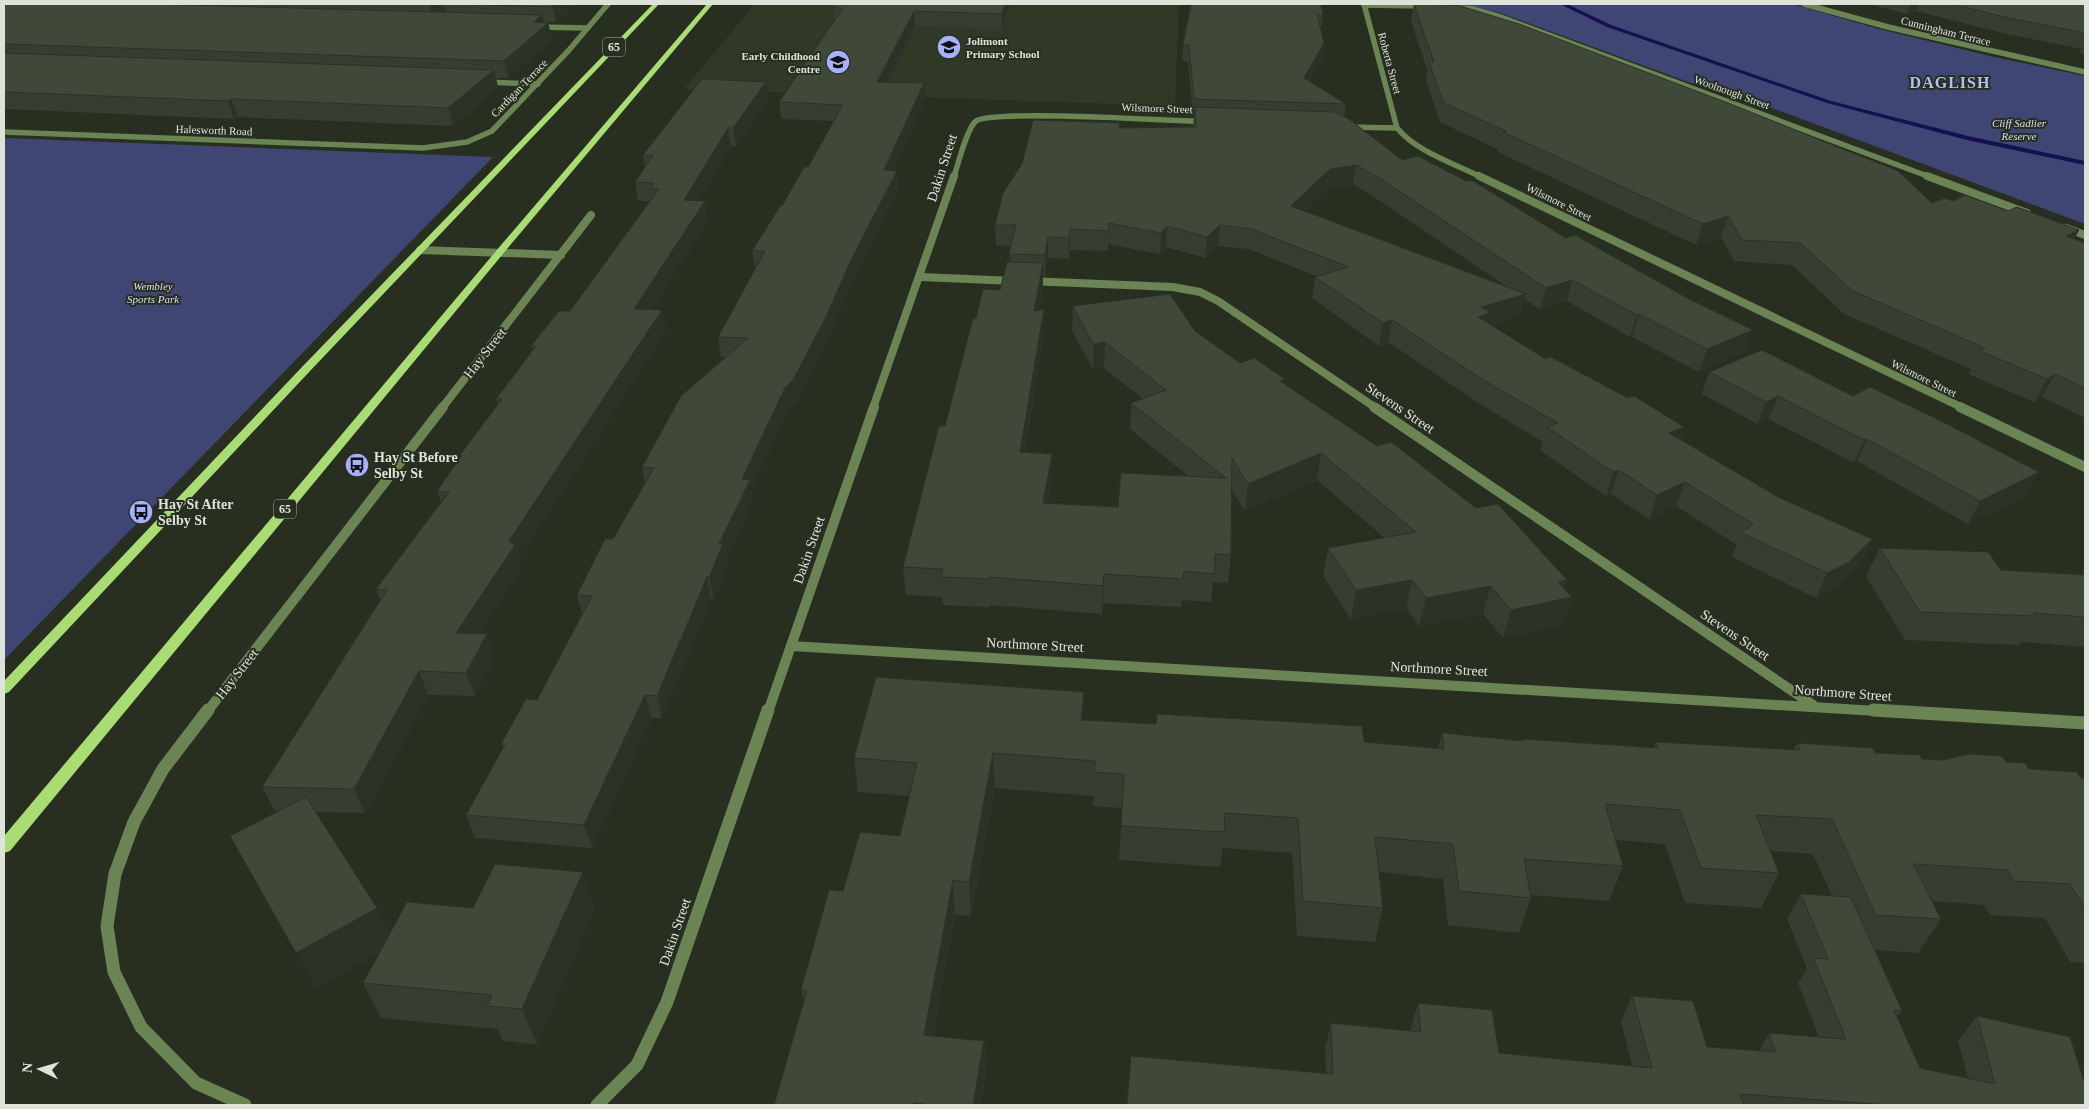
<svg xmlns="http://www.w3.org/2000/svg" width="2089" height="1109" viewBox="0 0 2089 1109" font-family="'Times New Roman',serif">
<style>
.built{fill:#303926}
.green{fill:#404674}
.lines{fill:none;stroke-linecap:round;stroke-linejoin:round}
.stream{fill:#151050;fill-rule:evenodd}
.service{stroke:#6b8453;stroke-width:5.5}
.minor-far3{stroke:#6b8453;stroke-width:5.5}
.minor-far2{stroke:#6b8453;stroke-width:8}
.minor-far1{stroke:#6b8453;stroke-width:10}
.minor{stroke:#6b8453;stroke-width:13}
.primary{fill:#a9dc73;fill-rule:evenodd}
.wall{fill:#373e31;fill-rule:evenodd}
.shaded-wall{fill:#2d3228}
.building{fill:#404839;stroke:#2d3228}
.labels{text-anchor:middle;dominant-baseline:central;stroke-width:4;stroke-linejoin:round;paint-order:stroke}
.far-street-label{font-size:11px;fill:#dee3da;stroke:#282f21}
.far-poi-label{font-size:11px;font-weight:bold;fill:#dee3da;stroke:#282f21;text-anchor:start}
.far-park-label{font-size:11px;font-style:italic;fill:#dadff3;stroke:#282f21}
.shield{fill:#282f21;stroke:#a7ada2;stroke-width:1}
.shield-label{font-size:12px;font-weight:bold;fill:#dee3da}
.street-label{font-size:14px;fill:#dee3da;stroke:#282f21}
.poi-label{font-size:14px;font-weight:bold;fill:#dee3da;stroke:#282f21;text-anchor:start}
.far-district-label{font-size:16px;font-weight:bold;letter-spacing:1px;fill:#b5bff7;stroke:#282f21}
</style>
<rect width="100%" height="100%" fill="#282f21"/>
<!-- built -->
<path class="built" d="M755 4H1179L1175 106 684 89Z"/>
<!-- green -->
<g class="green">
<path d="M1447 4H1792L1879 29 1994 57 2085 76V224L1718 88 1691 83 1501 13 1477 7Z"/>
<path d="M4 138 493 157 4 660Z"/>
</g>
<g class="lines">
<!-- stream -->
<path class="stream" d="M1560 4H1567L1611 25 1831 101 1968 136 2085 161V165L1967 140 1827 103 1607 27Z"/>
<!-- service -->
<path class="service" d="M484 82 538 84"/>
<!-- minor-far3 -->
<g class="minor-far3">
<path d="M1364 4 1397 128"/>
<path d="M1804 4 1888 27 2085 72"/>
<path d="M1364 5 1426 6"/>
<path d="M1458 8 1473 9 1501 17 1930 177"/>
<path d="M537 27 587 28"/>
<path d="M1347 127 1397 128C1417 152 1453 163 1481 177"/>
<path d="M4 132 423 148 467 142 492 131 569 50 608 4"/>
<path d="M954 177C958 164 967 128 976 121 992 109 1176 121 1208 122"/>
</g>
<!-- minor-far2 -->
<g class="minor-far2">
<path d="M1479 176 1963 408"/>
<path d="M1927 176 2027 213"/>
<path d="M2066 228 2085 235"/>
<path d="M420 250 561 255"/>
<path d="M921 277 1015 281"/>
<path d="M1029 281 1173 287 1200 292 1218 301 1376 408"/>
<path d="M442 408 591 215"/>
<path d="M873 408 954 176"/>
</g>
<!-- minor-far1 -->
<g class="minor-far1">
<path d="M1374 407 1813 705"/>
<path d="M1960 407 2085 467"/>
<path d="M791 646 1894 712"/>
<path d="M207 712 443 407"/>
<path d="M768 712 874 407"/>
</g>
<!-- minor -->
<g class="minor">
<path d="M208 710 163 769 134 822 115 874 107 926 114 972 141 1027 196 1083 245 1105"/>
<path d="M1873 710 2085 723"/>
<path d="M597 1105 637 1065 667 1002 768 710"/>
</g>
<!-- primary -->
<g class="primary">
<path d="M653 4H659L310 371 9 692 4 694V681L302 367Z"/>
<path d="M707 4H713L502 255 10 851 4 853V836L496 251Z"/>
</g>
</g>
<!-- wall -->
<g class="wall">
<path d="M4 4H576L556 22H544V23H548L552 39 508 78H496L498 87 453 126 238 117 234 119 4 109Z"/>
<path d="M836 4H1010L1002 29 915 26 886 83H924L925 100 893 170 897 171 898 188 853 279 829 337 796 401 788 409 751 489 753 501 726 560 727 566 714 599H711L662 718H651L592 848 475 838 466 815 503 748 501 744 537 700 582 614 577 595 613 539 645 483 642 467 726 357H721L718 337 755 269 752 251 808 167 834 121 781 119 779 102 835 21 833 8Z"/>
<path d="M1414 4 1932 203 1953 201 2008 211 2079 230 2074 239 2085 243V418L2042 397 2034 402 1968 374 1971 369 1844 314 1792 265 1734 261 1721 237 1696 245 1498 152 1499 150 1440 122 1426 80 1427 69 1411 21Z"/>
<path d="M1869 4H2085V54L2080 53 2082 49 2002 33 1916 11 1907 14Z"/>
<path d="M1190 6 1323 14 1321 30 1324 43 1322 60 1309 82 1346 104 1344 117 1402 160 1745 352 1699 372 1632 337H1630L1567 301 1540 309 1524 299 1520 315 1490 325 1680 439 1778 497 1872 539 1861 564 1837 588 1816 598 1732 557 1737 545 1676 506 1649 519 1611 494 1606 496 1540 450 1543 442 1480 404 1388 342 1379 346 1312 298 1315 277 1316 276 1249 249 1218 246 1205 258 1166 247 1160 254 1108 244V251L1070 250 1069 259 1048 258 1045 276H1043V287L1039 310 1044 309V334L1025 452 1052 454V481L1048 503 1118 507 1188 476 1130 429 1131 403 1143 399 1104 368 1093 369 1072 331 1073 306 1195 331 1240 363 1285 384 1564 589 1563 625 1503 638 1483 614 1419 626 1406 608 1351 619 1323 576 1328 548 1385 538 1317 480 1245 511 1231 489V555L1228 583 1213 582 1211 602 1182 600 1181 607 1103 603 1102 614 990 605V607L943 605 942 597 906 595 903 567 945 426 976 318 1000 290 1010 262 1009 254 1011 246 996 245 995 225 1120 123V128L1193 127 1194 116H1193L1188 62 1182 61 1183 45ZM1353 184 1380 201 1506 286 1304 211 1327 189Z"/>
<path d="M769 99 736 146H731L698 201 708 220 651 310 666 331 519 559 522 568 479 634H487L495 657 475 696 428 695 365 813 316 812 390 933 473 908H595L537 1044 503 1041 498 1029 381 1018 363 983 380 952 316 988 279 811H275L262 787 380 600 376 589 441 502 437 491 460 457V455L498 406 496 399 533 351 531 346 570 311 650 201H638L635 182 645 167 643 155Z"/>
<path d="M1762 350 2027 495 1968 524 1857 461 1854 463 1769 419 1757 424 1702 394 1709 372Z"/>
<path d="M1880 548 2001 570 2085 575V647L2021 642 2019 645 1905 640 1866 576Z"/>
<path d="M2085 567V574L2082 572Z"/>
<path d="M1084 692 1083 720 1156 724 1157 714 1364 742 1438 748 1442 733 1522 741 1523 739 1653 748 1656 742 1793 750 1797 743 1922 759 2006 762 2029 769 2085 779V963L2070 962 2045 918 1990 915 1984 905 1932 901 1941 919 1918 953 1875 950 1902 1011 1897 1017 1920 1068 1968 1078 1958 1041 1977 1016 2085 1105H1127L1326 1073 1325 1048 1331 1023 1411 1031V1028L1418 1003 1499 1053 1632 1066 1621 1021 1632 996 1707 1047 1759 1051 1769 1033 1819 1037 1798 983 1807 969 1787 919 1801 894 1832 896 1813 854 1770 851 1779 873 1761 908 1685 903 1665 844 1616 840 1623 866 1609 901 1530 895 1531 898 1519 933 1448 925 1443 879 1379 872 1383 908 1375 942 1297 936 1292 853 1223 848 1220 867 1119 860 1122 808 1093 806V796L995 788 971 916 955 915 933 1036 984 1041 986 1075 980 1105H774L804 1001 801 990 843 891 900 836 910 796 858 792 854 758Z"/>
</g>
<!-- shaded-wall -->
<g class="shaded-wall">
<path d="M429 4H444L446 10 433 19Z"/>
<path d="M555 4H576L556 22 552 7Z"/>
<path d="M1005 4H1010L1002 29V14Z"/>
<path d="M1911 4H1919L1916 11 1907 14Z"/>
<path d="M914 11 915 26 878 99 877 82Z"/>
<path d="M542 15 545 26 548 23 552 39 508 78 504 61 534 22Z"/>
<path d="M1324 43 1322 60 1302 95 1304 78Z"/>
<path d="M494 70 498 87 453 126 448 108Z"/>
<path d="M766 82 769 99 736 146 733 128Z"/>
<path d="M924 83 925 100 886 188 884 170Z"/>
<path d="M231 99 238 117 234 119 228 101Z"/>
<path d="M728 128 731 146 687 220 684 200Z"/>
<path d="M1356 165 1353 184 1327 189 1289 226 1291 206 1330 169Z"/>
<path d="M897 171 898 188 853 279 829 337 796 401 788 409 751 489 753 501 726 560 727 566 714 599 709 577 719 544 742 479 785 388Z"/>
<path d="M705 201 708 220 638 330 634 309Z"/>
<path d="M1728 216 1721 237 1696 245 1703 224Z"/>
<path d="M1109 223 1108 244V251V231Z"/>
<path d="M1220 225 1218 246 1205 258 1207 237Z"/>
<path d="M1167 226 1166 247 1160 254 1161 233Z"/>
<path d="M1070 229V250L1069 259V238Z"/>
<path d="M2079 230 2068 251 2066 236Z"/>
<path d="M1048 237V258L1045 276V255Z"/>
<path d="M1043 263V287L1034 336V311Z"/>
<path d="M1572 280 1567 301 1540 309 1546 288Z"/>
<path d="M1526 294 1520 315 1488 325 1478 317 1481 307Z"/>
<path d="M1044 309V334L1020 479V452Z"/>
<path d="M662 310 666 331 519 559 522 568 464 657 456 633 509 541Z"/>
<path d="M1639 314 1632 337H1630L1637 315Z"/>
<path d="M1392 320 1388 342 1379 346 1383 323Z"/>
<path d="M1753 330 1745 352 1699 372 1707 349Z"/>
<path d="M1105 342 1104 368 1093 369V344Z"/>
<path d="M2055 374 2042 397 2034 402 2047 379Z"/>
<path d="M1285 379 1282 405 1280 381Z"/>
<path d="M1778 396 1769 419 1757 424 1766 402Z"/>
<path d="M1684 427 1676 451 1669 433Z"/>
<path d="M1867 439 1857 461 1854 463 1864 440Z"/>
<path d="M1321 453 1317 480 1245 511 1248 484Z"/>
<path d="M1052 454V481L1043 531V503Z"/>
<path d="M1619 470 1611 494 1606 496 1613 472Z"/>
<path d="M2039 472 2027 495 1968 524 1980 501Z"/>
<path d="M1685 482 1676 506 1649 519 1657 495Z"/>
<path d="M1872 539 1861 564 1837 588 1816 598 1827 573Z"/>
<path d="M1104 574 1103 603 1102 614 1103 586Z"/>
<path d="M707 577 711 599 662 718 657 696Z"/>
<path d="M1412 580 1406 608 1351 619 1356 590Z"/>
<path d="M1567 580 1561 599 1572 597 1563 625 1503 638 1511 610 1558 582Z"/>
<path d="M1491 586 1483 614 1419 626 1426 598Z"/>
<path d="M487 634 495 657 475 696 466 673Z"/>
<path d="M419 671 428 695 365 813 354 789Z"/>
<path d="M1084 692 1083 726 1081 720Z"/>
<path d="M645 695 651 718 592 848 584 825Z"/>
<path d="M993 753 995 788 971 916 969 882Z"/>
<path d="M583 872 595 908 537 1044 522 1009Z"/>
<path d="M953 880 955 915 927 1069 924 1035Z"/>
<path d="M377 908 395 943 316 988 296 953Z"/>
<path d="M984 1041 986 1075 980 1105H973Z"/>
</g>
<!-- building -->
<g class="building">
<path d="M4 4H154L542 15 534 22 548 23 504 61 4 44Z"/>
<path d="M460 4H555L552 7Z"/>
<path d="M836 4H1005L1002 14 914 11 877 82 924 83 884 170 897 171 851 260 826 317 793 380 785 388 742 479 750 480 719 544H723L709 577H707L657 696 645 695 584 825 466 815 505 744H501L526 699 537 700 592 596 577 595 605 539H613L654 468 642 467 681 396 748 338 718 337 765 251H752L780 206H782L804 167H808L843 105 779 102 843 8H833Z"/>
<path d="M1191 4H1321L1323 14H1317L1324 43 1304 78 1346 104 1194 99 1189 45H1183Z"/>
<path d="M1414 4 1457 5 1519 24 1728 103 1898 171 1932 203 1945 198 1953 201 1965 195 2008 211 2017 207 2079 230 2066 236 2085 243V388L2055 374 2047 379 1980 351 1985 348 1853 291 1800 243 1742 240 1728 216 1703 224 1503 132 1506 131 1444 103 1429 62H1434Z"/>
<path d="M1952 4H2085V33L2009 18Z"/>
<path d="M4 53 494 70 448 108 231 99 228 101 4 92Z"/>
<path d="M702 79 766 82 733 128H728L684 200 705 201 634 309 662 310 509 541 515 545 456 633 487 634 466 673 419 671 354 789 262 787 387 590 376 589 449 492 437 491 462 455H460L502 399H496L536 346H531L559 311H570L659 189H650L654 183 635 182 653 155H643Z"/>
<path d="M1195 107 1334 112 1349 119 1402 160 1418 156 1466 181H1473L1566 238 1575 235 1687 298 1753 330 1707 349 1639 314 1637 315 1572 280 1546 288 1384 181 1356 165 1330 169 1291 206 1526 294 1481 307 1491 312 1478 317 1546 359 1551 357 1628 398 1634 396 1684 427 1669 433 1778 497 1872 539 1848 563 1827 573 1742 533 1753 524 1685 482 1657 495 1619 470 1613 472 1547 427 1558 423 1485 381 1392 320 1383 323 1315 277 1349 267 1251 229 1220 225 1207 237 1167 226 1161 233 1109 223 1108 231 1070 229 1069 238 1048 237 1045 255 1009 254 1016 225H995L1003 193 1022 164 1033 120 1120 123 1119 128 1196 127Z"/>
<path d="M1007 262 1043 263 1034 311 1044 309 1020 452 1052 454 1043 503 1118 507 1121 473 1226 478 1131 403 1166 390 1105 342 1093 344 1073 306 1170 294 1195 331 1240 363 1254 358 1285 379 1280 381 1377 446 1391 442 1476 508 1498 504 1567 580 1558 582 1572 597 1511 610 1491 586 1426 598 1412 580 1356 590 1328 548 1416 532 1321 453 1248 484 1232 458 1231 555 1215 554 1214 574 1184 571 1183 579 1104 574 1103 586 989 577V579L941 577 943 569 903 567 939 426H945L973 318H976L983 289 1000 290Z"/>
<path d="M1762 350 1853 396 1870 387 1941 421 2039 472 1980 501 1867 439 1864 440 1778 396 1766 402 1709 372Z"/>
<path d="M1880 548 1988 552 2001 570 2085 575V617L2033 613 2036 616 1920 612Z"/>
<path d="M876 677 1084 692 1081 720 1156 724 1157 714 1362 726 1364 742 1444 749 1442 733 1523 741V739L1658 748 1656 742 1800 750 1797 743 1873 748 1875 753 1920 755 1922 759 1943 760 1968 754 2002 756 2006 762 2025 763 2029 769 2077 772 2081 778 2085 779V908L2070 884 2014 881 2008 870 1913 864 1941 919 1876 915 1832 819 1756 815 1779 873 1701 868 1680 810 1605 804 1623 866 1524 859 1531 898 1459 891 1453 844 1375 837 1383 908 1303 901 1298 818 1224 813 1225 832 1121 826 1124 774 1094 772 1095 761 993 753 969 882 953 880 924 1035 984 1041 973 1105H931L914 1103V1105H774L807 990H801L829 890 843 891 860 832 900 836 917 763 854 758Z"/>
<path d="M306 797 377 908 296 953 230 836Z"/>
<path d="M495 864 583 872 522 1009 487 1006 492 995 363 983 407 902 473 908Z"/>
<path d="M1801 894 1851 897 1902 1011 1894 1010 1920 1068 1995 1084 1977 1016 2070 1037 2085 1084V1105H1889L1740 1094 1744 1105H1127L1131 1056 1333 1074 1331 1023 1421 1032 1418 1003 1492 1010 1499 1053 1652 1068 1632 996 1693 1001 1707 1047 1776 1052 1769 1033 1846 1039 1813 958 1828 959Z"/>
</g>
<!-- icons -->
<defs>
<g id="school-disc" transform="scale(1.25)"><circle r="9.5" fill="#a5b1fc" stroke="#282f21"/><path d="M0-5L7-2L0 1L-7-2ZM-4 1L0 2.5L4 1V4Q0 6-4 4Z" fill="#111"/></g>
<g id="bus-disc" transform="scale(1.25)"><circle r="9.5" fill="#a5b1fc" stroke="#282f21"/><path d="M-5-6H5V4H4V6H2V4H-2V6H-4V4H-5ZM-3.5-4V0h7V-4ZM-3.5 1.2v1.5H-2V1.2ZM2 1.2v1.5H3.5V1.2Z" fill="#111"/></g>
</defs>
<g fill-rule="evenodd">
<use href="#school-disc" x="949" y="47"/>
<use href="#school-disc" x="838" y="62"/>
<use href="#bus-disc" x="357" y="465"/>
<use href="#bus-disc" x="141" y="512"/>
</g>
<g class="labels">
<!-- far-street labels -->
<g class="far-street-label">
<text transform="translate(1946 31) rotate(14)">Cunningham Terrace</text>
<text transform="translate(1390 63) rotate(75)">Roberta Street</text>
<text transform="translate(519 88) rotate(-46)">Cardigan Terrace</text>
<text transform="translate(1732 92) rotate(20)">Woolnough Street</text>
<text transform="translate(1157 108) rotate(2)">Wilsmore Street</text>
<text transform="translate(214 130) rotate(2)">Halesworth Road</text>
<text transform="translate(1559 202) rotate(26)">Wilsmore Street</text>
<text transform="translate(1924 378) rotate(26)">Wilsmore Street</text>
</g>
<!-- far-poi labels -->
<g class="far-poi-label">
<text x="966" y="41">Jolimont<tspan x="966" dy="13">Primary School</tspan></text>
<text x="820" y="56" text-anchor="end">Early Childhood<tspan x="820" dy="13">Centre</tspan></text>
</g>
<!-- far-park labels -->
<g class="far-park-label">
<text x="2019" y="123">Cliff Sadlier<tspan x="2019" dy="13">Reserve</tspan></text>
<text x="153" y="286">Wembley<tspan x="153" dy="13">Sports Park</tspan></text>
</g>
<!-- shield labels -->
<g class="shield">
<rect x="603" y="37.5" width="22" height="19" rx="4"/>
<rect x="274" y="499.5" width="22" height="19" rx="4"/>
</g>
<g class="shield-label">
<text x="614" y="47">65</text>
<text x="285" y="509">65</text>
</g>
<!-- street labels -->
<g class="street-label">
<text transform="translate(942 168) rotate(-72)">Dakin Street</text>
<text transform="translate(485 353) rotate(-52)">Hay Street</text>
<text transform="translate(1400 408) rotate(34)">Stevens Street</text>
<text transform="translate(809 550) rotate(-71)">Dakin Street</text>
<text transform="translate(1735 635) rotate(34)">Stevens Street</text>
<text transform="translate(1035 645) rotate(3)">Northmore Street</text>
<text transform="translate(1439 669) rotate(3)">Northmore Street</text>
<text transform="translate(237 674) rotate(-52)">Hay Street</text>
<text transform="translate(1843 693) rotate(4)">Northmore Street</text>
<text transform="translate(675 932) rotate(-71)">Dakin Street</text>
</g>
<!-- poi labels -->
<g class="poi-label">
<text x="374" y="457">Hay St Before<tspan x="374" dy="16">Selby St</tspan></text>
<text x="158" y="504">Hay St After<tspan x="158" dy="16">Selby St</tspan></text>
</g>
<!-- far-district labels -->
<g class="far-district-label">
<text x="1950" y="82">DAGLISH</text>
</g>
</g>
<!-- border -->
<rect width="2089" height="1109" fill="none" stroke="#dee3da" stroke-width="10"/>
<!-- north arrow -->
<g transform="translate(40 1069) rotate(275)" stroke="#282f21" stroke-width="4" paint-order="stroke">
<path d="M0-4L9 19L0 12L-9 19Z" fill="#dee3da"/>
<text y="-8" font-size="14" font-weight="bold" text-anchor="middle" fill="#dee3da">N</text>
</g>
</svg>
